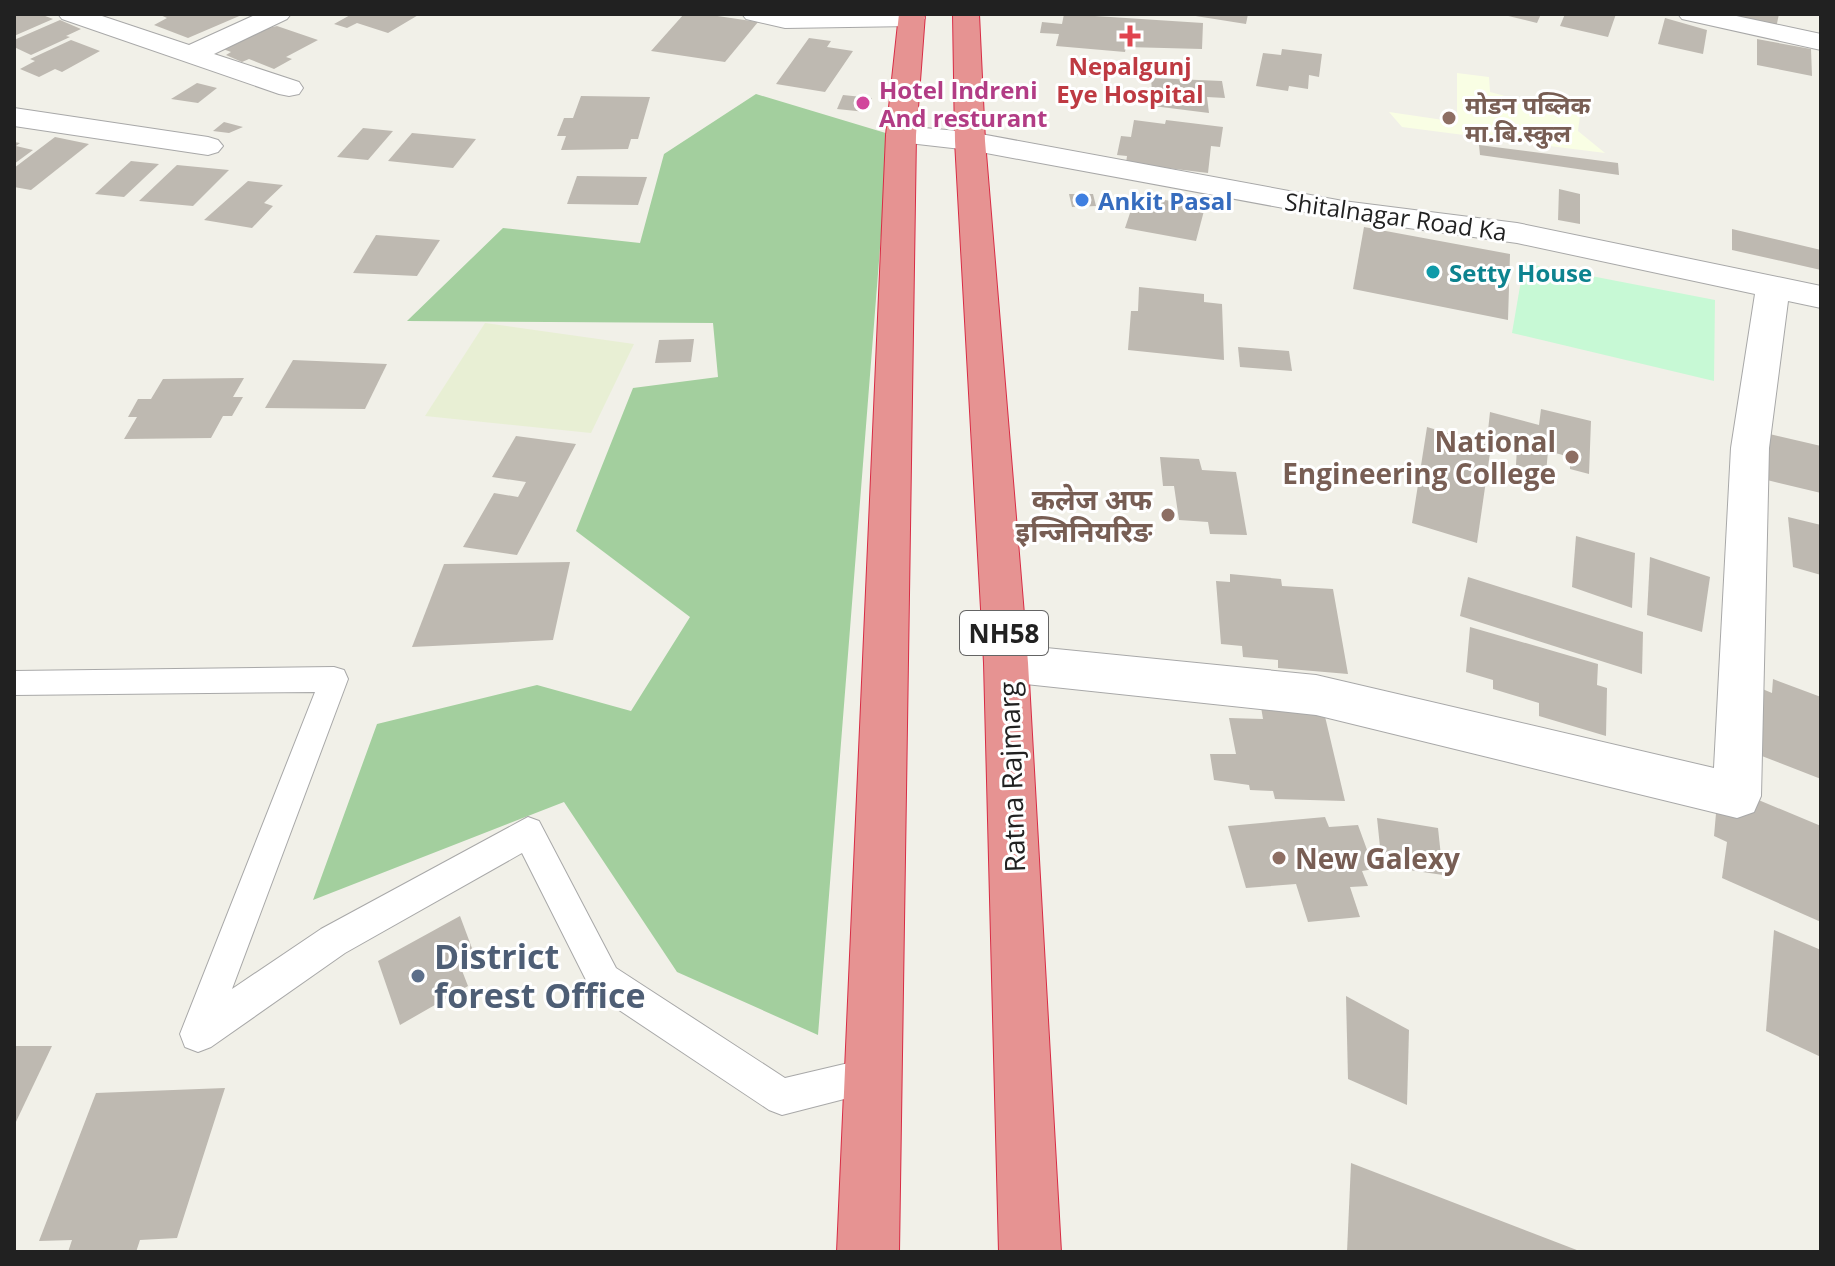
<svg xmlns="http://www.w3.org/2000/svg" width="1835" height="1266" viewBox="0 0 1835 1266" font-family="'Open Sans','Noto Sans Devanagari',sans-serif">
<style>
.education{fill:#f9fee4}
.farmland{fill:#e8efd4}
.forest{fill:#a3cf9e}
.park{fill:#c7f9d5}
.building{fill:#beb9b1}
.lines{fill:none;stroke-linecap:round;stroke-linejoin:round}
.lane-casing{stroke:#a8a8a8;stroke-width:2}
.street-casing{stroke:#a8a8a8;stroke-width:2}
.highway-casing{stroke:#d82c45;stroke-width:2}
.lane{fill:#fff;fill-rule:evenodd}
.street{fill:#fff;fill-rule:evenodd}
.highway{fill:#e69392;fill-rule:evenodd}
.health-dot{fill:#e0444e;stroke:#fff;stroke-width:3}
.hotel-dot{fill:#d1479c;stroke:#fff;stroke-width:3}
.education-dot{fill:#8d6e63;stroke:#fff;stroke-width:3}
.shop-dot{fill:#3f7fe0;stroke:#fff;stroke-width:3}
.culture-dot{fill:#0f9aa8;stroke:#fff;stroke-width:3}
.service-dot{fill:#5c6f8a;stroke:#fff;stroke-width:3}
.labels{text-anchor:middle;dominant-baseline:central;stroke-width:6;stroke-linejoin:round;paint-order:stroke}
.far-health-label{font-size:24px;font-weight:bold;fill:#be3a42;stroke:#fff}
.far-hotel-label{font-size:24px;font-weight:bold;fill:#b23c85;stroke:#fff;text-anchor:start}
.far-education-label{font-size:24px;font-weight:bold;fill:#785e54;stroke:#fff;text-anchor:start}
.far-shop-label{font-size:24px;font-weight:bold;fill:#366cbe;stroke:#fff;text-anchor:start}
.far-street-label{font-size:24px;fill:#212121;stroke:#fff}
.far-culture-label{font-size:24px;font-weight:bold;fill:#0d838f;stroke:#fff;text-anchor:start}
.shield{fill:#fff;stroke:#646464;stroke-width:2}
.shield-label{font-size:26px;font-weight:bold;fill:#212121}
.education-label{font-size:28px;font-weight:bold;fill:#785e54;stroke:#fff;text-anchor:end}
.street-label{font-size:28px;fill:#212121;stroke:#fff}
.near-service-label{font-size:34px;font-weight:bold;fill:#4e5e75;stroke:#fff;text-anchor:start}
</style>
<rect width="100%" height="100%" fill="#f1f0e8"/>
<!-- education -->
<path class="education" d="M1457 73 1489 77 1490 92 1580 116 1578 131 1605 153 1402 127 1389 112 1457 122Z"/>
<!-- farmland -->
<path class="farmland" d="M485 323 634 344 591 433 425 416Z"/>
<!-- forest -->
<path class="forest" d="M756 94 889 134 818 1035 677 972 564 802 313 900 377 724 537 685 631 711 690 617 576 531 633 388 718 377 713 323 407 321 503 228 640 243 664 154Z"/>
<!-- park -->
<path class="park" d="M1524 263 1715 300 1714 381 1512 333Z"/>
<!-- building -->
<g class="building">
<path d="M14 14H40L53 19 14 36Z"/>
<path d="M158 14H244L188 38 154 25 167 18Z"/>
<path d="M352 14H420L388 33 357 23 347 28 334 24Z"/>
<path d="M684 14H704L758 22 725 62 651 51Z"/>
<path d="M1064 14 1203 23 1202 49 1126 47 1125 52 1056 46 1059 34 1040 33 1042 22 1062 24Z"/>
<path d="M1183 14H1248L1246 24Z"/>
<path d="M1500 14H1541L1537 23Z"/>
<path d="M1565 14H1616L1608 37 1560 26Z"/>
<path d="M1728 14H1779L1776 28 1727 17Z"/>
<path d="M1665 18 1707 30 1703 54 1658 44Z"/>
<path d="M60 20 81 29 66 36 70 37 31 55 14 47V40Z"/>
<path d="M277 26 318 40 286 57 292 59 274 69 249 59 242 62 226 55 231 52 223 49 263 29Z"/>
<path d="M809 38 831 41 827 47 853 51 825 92 776 84Z"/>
<path d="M1757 39 1811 49 1812 76 1757 65Z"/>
<path d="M71 40 100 51 62 72 55 69 39 77 20 69 35 61 30 59Z"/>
<path d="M1282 49 1322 54 1319 77 1309 75 1308 89 1289 86 1288 91 1256 86 1263 53 1281 55Z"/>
<path d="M1080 59 1109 62 1105 78 1075 75Z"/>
<path d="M1151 78 1222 81 1225 98 1207 97 1209 113 1153 106Z"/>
<path d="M197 83 217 88 198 103 171 99Z"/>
<path d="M843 95 872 98 866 112 837 109Z"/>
<path d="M581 96 650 97 638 139H631L628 149 561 150 566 136H557L564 118H573Z"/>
<path d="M1134 120 1165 124 1166 120 1223 127 1220 147 1211 146 1208 173 1126 163 1127 156 1117 155 1121 136 1131 137Z"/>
<path d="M224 122 243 127 229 133 213 131Z"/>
<path d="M363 128 393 131 368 160 337 157Z"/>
<path d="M412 133 476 139 453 168 388 161Z"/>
<path d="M55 137 89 144 31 190 14 187V168Z"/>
<path d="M14 142 20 143 16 146 33 150 14 164Z"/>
<path d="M1479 145 1618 163 1619 175 1480 155Z"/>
<path d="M131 161 159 164 124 197 95 194Z"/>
<path d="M177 165 229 170 193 206 139 201Z"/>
<path d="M577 176 647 177 638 205 567 204Z"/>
<path d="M248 181 283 185 264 203 273 206 252 228 204 220Z"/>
<path d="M1559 189 1580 194V224L1558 220Z"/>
<path d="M1069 194H1093L1096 206 1072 207Z"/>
<path d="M1136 195 1205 207 1196 241 1125 228Z"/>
<path d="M1364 227 1510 254 1508 320 1353 289Z"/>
<path d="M1732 229 1821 250V270L1732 250Z"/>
<path d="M376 235 440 240 417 276 353 273Z"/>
<path d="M1139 287 1204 294V302L1222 304 1224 360 1128 350 1131 311H1138Z"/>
<path d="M694 339 691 362 655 363 659 340Z"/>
<path d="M1238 347 1289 351 1292 371 1240 367Z"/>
<path d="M293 360 387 364 365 409 265 408Z"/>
<path d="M244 378 233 397H243L232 416H223L211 438 124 439 137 417H128L138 399H151L163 379Z"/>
<path d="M1541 409 1591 421 1589 474 1570 469V457L1548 451 1546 473 1516 465 1517 447 1487 440 1490 412 1539 425Z"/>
<path d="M1427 427 1491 446 1477 543 1412 523Z"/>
<path d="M1761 432 1821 446V493L1767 480Z"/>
<path d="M516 436 576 444 517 555 463 547 494 493 518 497 526 482 492 477Z"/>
<path d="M1160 457 1199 459 1202 470 1236 472 1247 535 1210 534 1208 522 1179 520 1174 486H1163Z"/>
<path d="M1788 517 1821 525V575L1793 567Z"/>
<path d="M1576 536 1635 553 1632 608 1572 587Z"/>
<path d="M1650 557 1710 577 1702 632 1647 615Z"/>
<path d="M570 562 553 640 412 647 444 564Z"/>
<path d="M1230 574 1281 579 1282 586 1333 589 1348 674 1278 668V660L1243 657 1242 646 1221 644 1216 581 1230 582Z"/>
<path d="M1468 577 1643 632 1642 674 1460 616Z"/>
<path d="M1470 627 1598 664 1597 685 1607 688 1606 736 1539 716V703L1493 689V680L1466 672Z"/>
<path d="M1773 679 1821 697V779L1741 748 1748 683 1772 693Z"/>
<path d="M1261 707 1323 708 1345 801 1275 799 1273 791 1250 790 1249 785 1214 780 1210 754H1236L1229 718 1263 719Z"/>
<path d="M1749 796 1821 826V922L1722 878 1727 842 1714 836 1717 802Z"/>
<path d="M1325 817 1329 827 1358 825 1374 869 1362 871 1368 886 1350 887 1360 917 1308 922 1296 884 1246 888 1228 826Z"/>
<path d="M1377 818 1438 828 1443 875 1382 866Z"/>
<path d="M460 916 476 959 461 968 468 986 400 1025 378 961Z"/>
<path d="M1774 930 1821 950V1057L1766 1031Z"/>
<path d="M1346 996 1409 1030 1407 1105 1348 1079Z"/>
<path d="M14 1046H52L14 1126Z"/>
<path d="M225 1088 177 1238 140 1240 136 1252H68L72 1240 39 1241 96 1093Z"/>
<path d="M1351 1163 1582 1252H1347Z"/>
</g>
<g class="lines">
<!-- lane casing -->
<g class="lane-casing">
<path id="lane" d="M334 667 344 670 348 679 232 989 321 929 528 817 539 821 616 968 785 1078 874 1057 887 1062 892 1075 887 1088 782 1115 769 1110 592 992 522 853 345 953 211 1047 198 1052 185 1047 180 1034 315 692 14 695V671Z"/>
</g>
<!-- street casing -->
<g class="street-casing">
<g id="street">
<path d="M58 14H96L189 45 257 14H291L287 19 214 54 299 82 303 88 299 94 289 96 279 94 62 19Z"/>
<path d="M742 14H922L925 18 921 23 912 26 785 28 746 19Z"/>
<path d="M1678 14H1727L1821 34V50L1682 19Z"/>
<path d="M14 108 208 137 218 140 223 146 218 152 208 155 14 126Z"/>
<path d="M901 126 970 132 1343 201 1517 223 1821 286V308L1788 301 1769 448 1761 796 1754 812 1737 818 1316 715 1006 682 990 676 984 663 990 650 1006 644 1316 675 1714 768 1731 448 1755 294 1517 243 1343 219 970 150 891 141 886 135 891 129Z"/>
</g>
</g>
<!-- highway casing -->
<g class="highway-casing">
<g id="highway">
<path d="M899 14H925L916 135 899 1252H837L886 135Z"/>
<path d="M953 14H979L985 141 1028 663 1061 1252H999L984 663 955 141Z"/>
</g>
</g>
<!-- lane -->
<use href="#lane" class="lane"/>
<!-- street -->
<use href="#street" class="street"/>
<!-- highway -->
<use href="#highway" class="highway"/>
</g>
<!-- markers -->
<path class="health-dot" d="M1126 24h8v8h8v8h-8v8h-8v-8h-8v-8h8z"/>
<circle class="hotel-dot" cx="863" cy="103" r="8"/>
<g class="education-dot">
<circle cx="1449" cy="118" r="8"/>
<circle cx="1572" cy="457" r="8"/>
<circle cx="1168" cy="515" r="8"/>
<circle cx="1279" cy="858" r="8"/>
</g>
<circle class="shop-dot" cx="1082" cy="200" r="8"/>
<circle class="culture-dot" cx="1433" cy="272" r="8"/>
<circle class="service-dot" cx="418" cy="976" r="8"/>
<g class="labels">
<!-- far-health labels -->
<g class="far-health-label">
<text x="1130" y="65">Nepalgunj<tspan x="1130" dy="28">Eye Hospital</tspan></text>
</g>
<!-- far-hotel labels -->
<g class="far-hotel-label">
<text x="879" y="89">Hotel Indreni<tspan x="879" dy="28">And resturant</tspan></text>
</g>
<!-- far-education labels -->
<g class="far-education-label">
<text x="1465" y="104">माेडन पब्लिक<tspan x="1465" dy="28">मा.बि.स्कुल</tspan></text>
</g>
<!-- far-shop labels -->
<g class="far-shop-label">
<text x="1098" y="200">Ankit Pasal</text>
</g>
<!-- far-street labels -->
<g class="far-street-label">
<text transform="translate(1396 216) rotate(8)">Shitalnagar Road Ka</text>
</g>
<!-- far-culture labels -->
<g class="far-culture-label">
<text x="1449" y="272">Setty House</text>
</g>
<!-- shield labels -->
<rect class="shield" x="960" y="611" width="88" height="44" rx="6"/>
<g class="shield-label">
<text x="1004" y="633">NH58</text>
</g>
<!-- education labels -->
<g class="education-label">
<text x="1556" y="441">National<tspan x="1556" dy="32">Engineering College</tspan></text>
<text x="1152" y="499">कलेज अफ<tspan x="1152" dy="32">इन्जिनियरिङ</tspan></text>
<text x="1295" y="858" text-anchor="start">New Galexy</text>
</g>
<!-- street labels -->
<g class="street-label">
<text transform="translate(1011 777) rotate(-92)">Ratna Rajmarg</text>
</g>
<!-- near-service labels -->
<g class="near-service-label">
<text x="434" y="956">District<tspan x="434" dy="39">forest Office</tspan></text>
</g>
</g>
<!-- border -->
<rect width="1835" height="1266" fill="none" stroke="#212121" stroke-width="32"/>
</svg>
